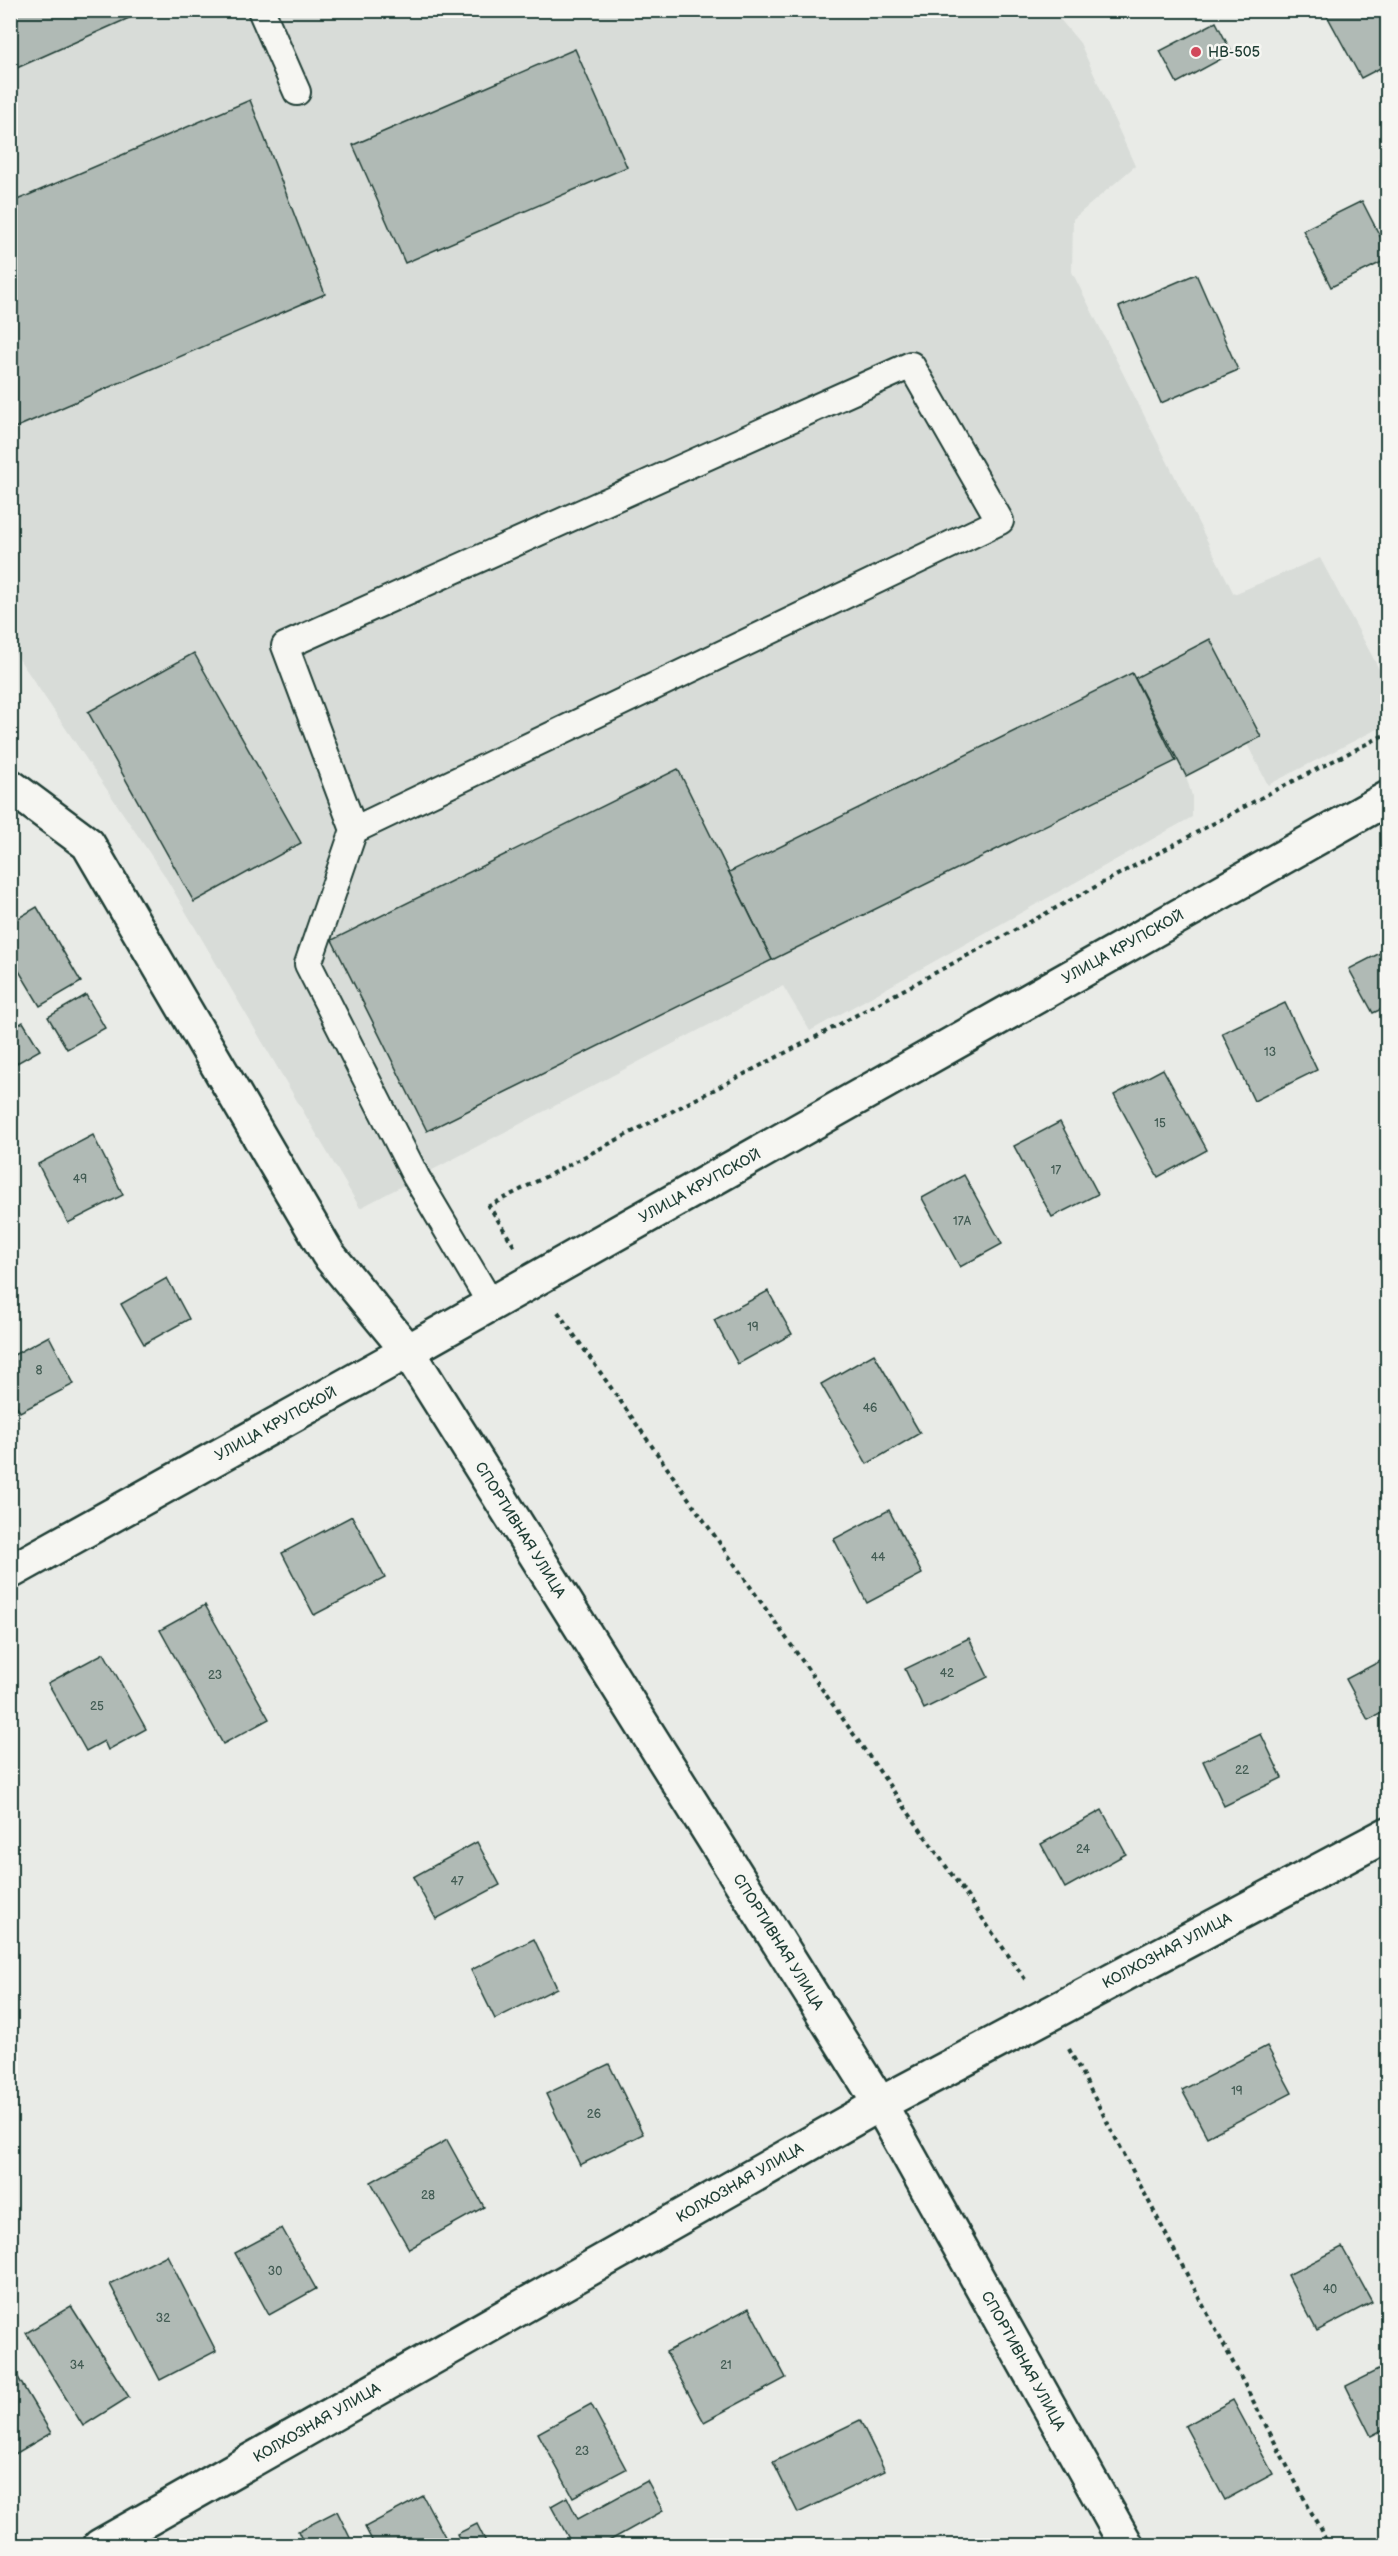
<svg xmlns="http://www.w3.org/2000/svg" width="1398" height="2556" viewBox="0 0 1398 2556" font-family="'Balsamiq Sans',sans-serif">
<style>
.built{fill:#d8dcd8}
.building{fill:#b0bab5;stroke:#1f3d34;stroke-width:1.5}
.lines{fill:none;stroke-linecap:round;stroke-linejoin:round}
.lane-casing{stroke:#1f3d34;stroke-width:30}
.street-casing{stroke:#1f3d34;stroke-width:38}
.secondary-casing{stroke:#1f3d34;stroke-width:38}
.path{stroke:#1f3d34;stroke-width:4;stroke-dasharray:4.5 4.5;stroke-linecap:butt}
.lane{stroke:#f6f6f2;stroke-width:26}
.street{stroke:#f6f6f2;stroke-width:33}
.secondary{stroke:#f6f6f2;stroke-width:33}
.poi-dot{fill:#d1495b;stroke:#f6f6f2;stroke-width:2}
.labels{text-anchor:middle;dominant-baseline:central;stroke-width:5;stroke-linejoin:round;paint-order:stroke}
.number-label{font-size:12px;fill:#435c54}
.poi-label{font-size:15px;fill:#1f3d34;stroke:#f6f6f2;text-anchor:start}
.street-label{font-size:15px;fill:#1f3d34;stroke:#f6f6f2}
</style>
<rect width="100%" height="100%" fill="#e9ebe7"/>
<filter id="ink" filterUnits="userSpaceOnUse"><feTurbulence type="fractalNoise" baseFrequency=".0167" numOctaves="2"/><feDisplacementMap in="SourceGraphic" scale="12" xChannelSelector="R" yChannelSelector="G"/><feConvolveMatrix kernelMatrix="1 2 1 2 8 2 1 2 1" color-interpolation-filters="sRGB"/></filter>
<g filter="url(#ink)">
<!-- built -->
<path class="built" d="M10 11H1053L1080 43 1135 166 1073 219 1072 272 1234 594 1320 558 1387 684V724L1268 785 1247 744 1186 776 1192 796V817L810 1031 783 986 360 1208 163 873 11 647Z"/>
<!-- building -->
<g class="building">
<path d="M10 10H147L10 71Z"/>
<path d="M1324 10H1388V64L1361 78Z"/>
<path d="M1216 22 1232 53 1177 83 1160 51Z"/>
<path d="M575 49 627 167 405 263 353 145Z"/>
<path d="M250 100 325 294 10 430V203Z"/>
<path d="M1362 201 1388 252V259L1331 287 1303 230Z"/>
<path d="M1196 274 1238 370 1161 403 1119 307Z"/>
<path d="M1210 639 1261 737 1186 776 1135 678Z"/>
<path d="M194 653 301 843 194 902 88 712Z"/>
<path d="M1132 673 1176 761 772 960 729 872Z"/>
<path d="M678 769 772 960 427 1131 332 940Z"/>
<path d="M37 907 81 982 40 1006 10 956V923Z"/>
<path d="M1388 949V1006L1373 1013 1349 969Z"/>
<path d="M86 995 105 1028 67 1049 48 1017Z"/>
<path d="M1285 1003 1317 1070 1254 1101 1222 1033Z"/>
<path d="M23 1022 40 1050 10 1067V1030Z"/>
<path d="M1163 1069 1207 1150 1158 1177 1114 1095Z"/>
<path d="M1060 1122 1098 1194 1052 1217 1014 1146Z"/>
<path d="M93 1135 123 1195 68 1223 38 1164Z"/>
<path d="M964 1175 1002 1244 960 1267 922 1198Z"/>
<path d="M167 1278 189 1319 144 1344 121 1304Z"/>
<path d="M768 1291 792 1334 738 1364 714 1320Z"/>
<path d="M49 1336 74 1384 20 1412 10 1395V1357Z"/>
<path d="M874 1354 920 1433 867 1464 821 1384Z"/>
<path d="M889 1510 922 1574 867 1603 834 1539Z"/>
<path d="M352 1516 385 1578 314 1615 282 1553Z"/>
<path d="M205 1605 269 1719 223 1744 160 1630Z"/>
<path d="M969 1638 988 1677 924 1709 905 1669Z"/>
<path d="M104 1653 146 1729 108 1750 104 1741 86 1751 48 1683Z"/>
<path d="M1388 1657V1710L1368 1720 1346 1679Z"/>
<path d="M1261 1734 1282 1778 1224 1806 1203 1761Z"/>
<path d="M1102 1810 1126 1854 1065 1888 1041 1844Z"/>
<path d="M477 1842 500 1885 436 1919 413 1877Z"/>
<path d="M534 1939 557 1988 495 2019 471 1970Z"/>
<path d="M1267 2046 1292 2093 1207 2137 1182 2090Z"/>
<path d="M609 2064 643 2134 580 2165 546 2094Z"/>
<path d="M447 2140 484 2207 409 2249 371 2182Z"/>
<path d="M282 2228 316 2289 269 2315 235 2253Z"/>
<path d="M1342 2247 1372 2302 1317 2331 1288 2275Z"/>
<path d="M167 2255 216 2351 160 2380 110 2284Z"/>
<path d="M71 2306 129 2397 83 2426 26 2333Z"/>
<path d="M749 2308 786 2378 704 2422 666 2352Z"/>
<path d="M10 2364 51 2433 10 2457Z"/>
<path d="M1388 2365V2427L1371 2436 1346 2386Z"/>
<path d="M1233 2400 1273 2474 1225 2500 1185 2426Z"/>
<path d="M591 2404 626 2469 573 2497 538 2433Z"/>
<path d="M860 2420 885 2471 798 2513 773 2462Z"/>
<path d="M647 2481 663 2511 600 2546H573L551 2506 567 2497 578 2519Z"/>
<path d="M423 2496 450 2546H375L365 2527Z"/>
<path d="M337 2511 354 2546H305L298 2531Z"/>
<path d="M477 2524 488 2546H463L457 2534Z"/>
</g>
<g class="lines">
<!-- lane casing -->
<g class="lane-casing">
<g id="lane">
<path d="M261 10 297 92"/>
<path d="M354 830 285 646 911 365 1000 521 354 830 308 964 416 1177 491 1304"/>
</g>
</g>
<!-- street casing -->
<g class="street-casing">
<g id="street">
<path d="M10 1572 408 1351"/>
<path d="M100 2546 880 2104 1388 1834"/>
</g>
</g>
<!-- secondary casing -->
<g class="secondary-casing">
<g id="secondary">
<path d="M10 786 88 844 328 1254 408 1351 880 2104 1127 2546"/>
<path d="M408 1351 1388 798"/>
</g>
</g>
<!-- path -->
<g class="path">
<path d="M514 1246 489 1206 810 1040 1270 793 1388 733"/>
<path d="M558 1312 1027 1982"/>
<path d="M1069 2049 1329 2546"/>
</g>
<!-- lane -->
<use href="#lane" class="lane"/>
<!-- street -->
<use href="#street" class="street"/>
<!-- secondary -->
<use href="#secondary" class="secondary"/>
</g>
</g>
<!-- markers -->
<circle class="poi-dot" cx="1196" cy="52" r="6"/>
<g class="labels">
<!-- number labels -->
<g class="number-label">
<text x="1270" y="1052">13</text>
<text x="1160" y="1123">15</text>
<text x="1056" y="1170">17</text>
<text x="80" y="1179">49</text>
<text x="962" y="1221">17А</text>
<text x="753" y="1327">19</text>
<text x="39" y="1370">8</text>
<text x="870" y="1408">46</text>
<text x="878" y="1557">44</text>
<text x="947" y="1673">42</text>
<text x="215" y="1675">23</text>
<text x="97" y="1706">25</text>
<text x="1242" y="1770">22</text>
<text x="1083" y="1849">24</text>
<text x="457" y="1881">47</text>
<text x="1237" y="2091">19</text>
<text x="594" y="2114">26</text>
<text x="428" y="2195">28</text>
<text x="275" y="2271">30</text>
<text x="1330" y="2289">40</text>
<text x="163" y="2318">32</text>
<text x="77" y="2365">34</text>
<text x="726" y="2365">21</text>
<text x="582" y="2451">23</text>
</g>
<!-- poi labels -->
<g class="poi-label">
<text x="1208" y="52">НВ-505</text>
</g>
<!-- street labels -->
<g class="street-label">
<text transform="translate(1123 947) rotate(-29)">УЛИЦА КРУПСКОЙ</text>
<text transform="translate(700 1186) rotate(-29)">УЛИЦА КРУПСКОЙ</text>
<text transform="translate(276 1424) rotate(-29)">УЛИЦА КРУПСКОЙ</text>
<text transform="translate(520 1530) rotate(58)">СПОРТИВНАЯ УЛИЦА</text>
<text transform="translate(778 1942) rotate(58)">СПОРТИВНАЯ УЛИЦА</text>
<text transform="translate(1167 1951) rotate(-28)">КОЛХОЗНАЯ УЛИЦА</text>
<text transform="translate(740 2183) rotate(-30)">КОЛХОЗНАЯ УЛИЦА</text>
<text transform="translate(1023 2361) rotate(61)">СПОРТИВНАЯ УЛИЦА</text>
<text transform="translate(317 2423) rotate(-30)">КОЛХОЗНАЯ УЛИЦА</text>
</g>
</g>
<!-- margin -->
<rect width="1398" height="2556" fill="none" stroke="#f6f6f2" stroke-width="36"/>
<rect x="18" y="18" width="1362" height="2520" fill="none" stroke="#1f3d34" stroke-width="2" filter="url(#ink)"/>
</svg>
